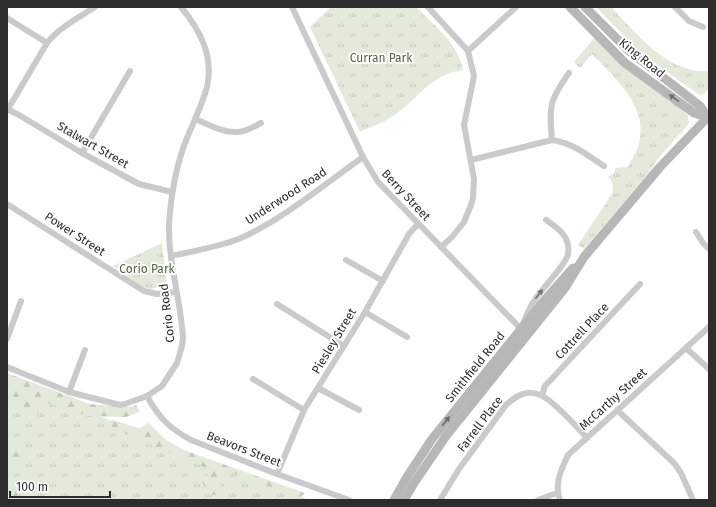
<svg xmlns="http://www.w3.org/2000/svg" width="716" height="507" viewBox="0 0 716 507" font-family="'Fira Sans',sans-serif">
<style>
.grass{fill:url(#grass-tufts)}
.forest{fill:url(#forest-firs)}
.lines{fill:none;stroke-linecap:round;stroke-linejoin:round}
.street{stroke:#cacaca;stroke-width:6}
.secondary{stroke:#b7b7b7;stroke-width:9}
.oneway{fill:#6b6b6b}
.oneway2{fill:#747474}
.labels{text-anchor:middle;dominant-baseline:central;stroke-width:4;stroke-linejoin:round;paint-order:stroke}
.park-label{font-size:12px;fill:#4f673c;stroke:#fff}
.street-label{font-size:12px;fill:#2d2d2d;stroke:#fff}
</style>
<defs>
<pattern id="grass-tufts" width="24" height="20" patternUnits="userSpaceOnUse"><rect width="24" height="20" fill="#e3eadb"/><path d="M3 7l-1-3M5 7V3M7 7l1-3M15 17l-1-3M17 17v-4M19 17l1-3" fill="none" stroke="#c3c9bc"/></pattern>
<pattern id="forest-firs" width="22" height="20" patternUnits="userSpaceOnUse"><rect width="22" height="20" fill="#e3eadb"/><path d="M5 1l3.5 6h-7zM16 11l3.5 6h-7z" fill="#c3c9bc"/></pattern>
</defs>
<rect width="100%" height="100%" fill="#fff"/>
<!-- grass -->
<g class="grass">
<path d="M331 7H416C434 25 458 43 463 70 430 75 421 96 396 114 386 122 372 126 360 132L310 27Z"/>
<path d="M596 7H611C636 33 669 75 709 71V89L701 96 642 54Z"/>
<path d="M594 38 650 86 681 108 688 117 689 122 687 126 660 156 646 176 584 249 578 245 612 194C614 186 613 182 608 177L614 173 616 168 628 167C631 161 635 154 638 147 651 109 616 79 592 54L580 68 574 62Z"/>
<path d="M162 243 167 286 151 289 141 287 113 266Z"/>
<path d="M7 379 309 500H7Z"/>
</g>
<!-- forest -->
<g class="forest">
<path d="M7 373 90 404 131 407 136 405 140 412 126 417 89 416 48 403 37 413 7 399Z"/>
<path d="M113 420 139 428 149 423 166 440 186 451 305 493 299 498 229 471 219 484 226 494 209 495 202 482 211 470 98 422Z"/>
<path d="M7 444 24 454 22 465 7 459Z"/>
<path d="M7 489 18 493 14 500H7Z"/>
</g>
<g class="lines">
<!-- street -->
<g class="street">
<path d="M292 7 363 157 378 182 521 329C525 318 529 308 536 298 542 289 567 263 568 254 571 237 558 228 546 220"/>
<path d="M428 7 468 51 474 76 464 125 474 179 473 198 471 205 464 222 452 237 441 247"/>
<path d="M675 7 689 21 703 27"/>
<path d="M7 18 47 43"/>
<path d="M468 51 516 7"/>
<path d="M7 109 19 115 82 153 139 184 172 192"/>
<path d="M8 109 47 43C60 27 78 18 95 7"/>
<path d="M195 119C208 124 223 133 237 132 245 132 253 127 261 123"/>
<path d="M552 140C549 106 549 101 569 73"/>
<path d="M82 153 130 71"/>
<path d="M471 160 552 140C573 143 587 155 604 166"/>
<path d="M7 204 144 291 157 294 176 292"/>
<path d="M696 232 703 243 709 249"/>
<path d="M171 256C194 251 219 247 241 238 283 219 325 184 363 157"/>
<path d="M346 260 383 281"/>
<path d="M277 304 344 346"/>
<path d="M365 312 407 337"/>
<path d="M7 339 21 301"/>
<path d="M686 348 709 369"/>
<path d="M7 367 69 392 120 405 125 404 147 396 162 386 177 363 182 346 183 338C181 300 168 263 169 224 171 195 176 165 187 138 194 121 202 105 207 87 214 56 200 30 181 7"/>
<path d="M253 379 304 410"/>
<path d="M318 388 359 410"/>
<path d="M69 392 85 350"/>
<path d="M542 395 545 386 640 284"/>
<path d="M147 396C159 418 169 428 191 440L277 474 349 500"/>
<path d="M617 410 674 463 681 473 693 500"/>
<path d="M277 474 304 410 365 312 409 234 418 224"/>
<path d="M440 500 459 469 506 405C516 396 527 389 540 395 553 400 577 427 587 438"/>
<path d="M538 500 557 493"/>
<path d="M560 500C554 484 561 470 568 455L709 327"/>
</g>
<!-- secondary -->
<g class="secondary">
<path d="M570 7 625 63 694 113 709 118"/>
<path d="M585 7 628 50 700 106 707 117"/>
<path d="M394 500 407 477 432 439 543 302 573 268"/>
<path d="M404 500 414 483 446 436 565 288 584 257 660 167 709 116"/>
</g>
</g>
<!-- one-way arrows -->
<defs><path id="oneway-solid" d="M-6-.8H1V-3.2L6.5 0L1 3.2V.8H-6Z"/></defs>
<g class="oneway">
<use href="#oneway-solid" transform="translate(674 98) rotate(-144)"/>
<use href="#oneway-solid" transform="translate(446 421) rotate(-51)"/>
</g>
<use class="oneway2" href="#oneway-solid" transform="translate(539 294) rotate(-52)"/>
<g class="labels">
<!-- park labels -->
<g class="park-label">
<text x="381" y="58">Curran Park</text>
<text x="147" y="269">Corio Park</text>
</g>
<!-- street labels -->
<g class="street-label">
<text transform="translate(642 58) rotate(39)">King Road</text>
<text transform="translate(93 145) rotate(30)">Stalwart Street</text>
<text transform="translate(406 195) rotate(47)">Berry Street</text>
<text transform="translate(286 196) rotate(-33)">Underwood Road</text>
<text transform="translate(75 234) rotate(33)">Power Street</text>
<text transform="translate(167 313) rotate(-97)">Corio Road</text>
<text transform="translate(582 331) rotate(-47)">Cottrell Place</text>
<text transform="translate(334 341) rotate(-59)">Piesley Street</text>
<text transform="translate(475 367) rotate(-51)">Smithfield Road</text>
<text transform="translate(613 399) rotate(-42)">McCarthy Street</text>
<text transform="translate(480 424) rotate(-53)">Farrell Place</text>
<text transform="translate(244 449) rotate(21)">Beavors Street</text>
</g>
</g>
<!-- border -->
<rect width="716" height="507" fill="none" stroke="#2d2d2d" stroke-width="16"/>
<!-- scale -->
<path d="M10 491v6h100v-6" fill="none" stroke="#2d2d2d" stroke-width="2"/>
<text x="16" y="491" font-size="12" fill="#2d2d2d" stroke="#ffffff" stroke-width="3" paint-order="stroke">100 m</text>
</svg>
